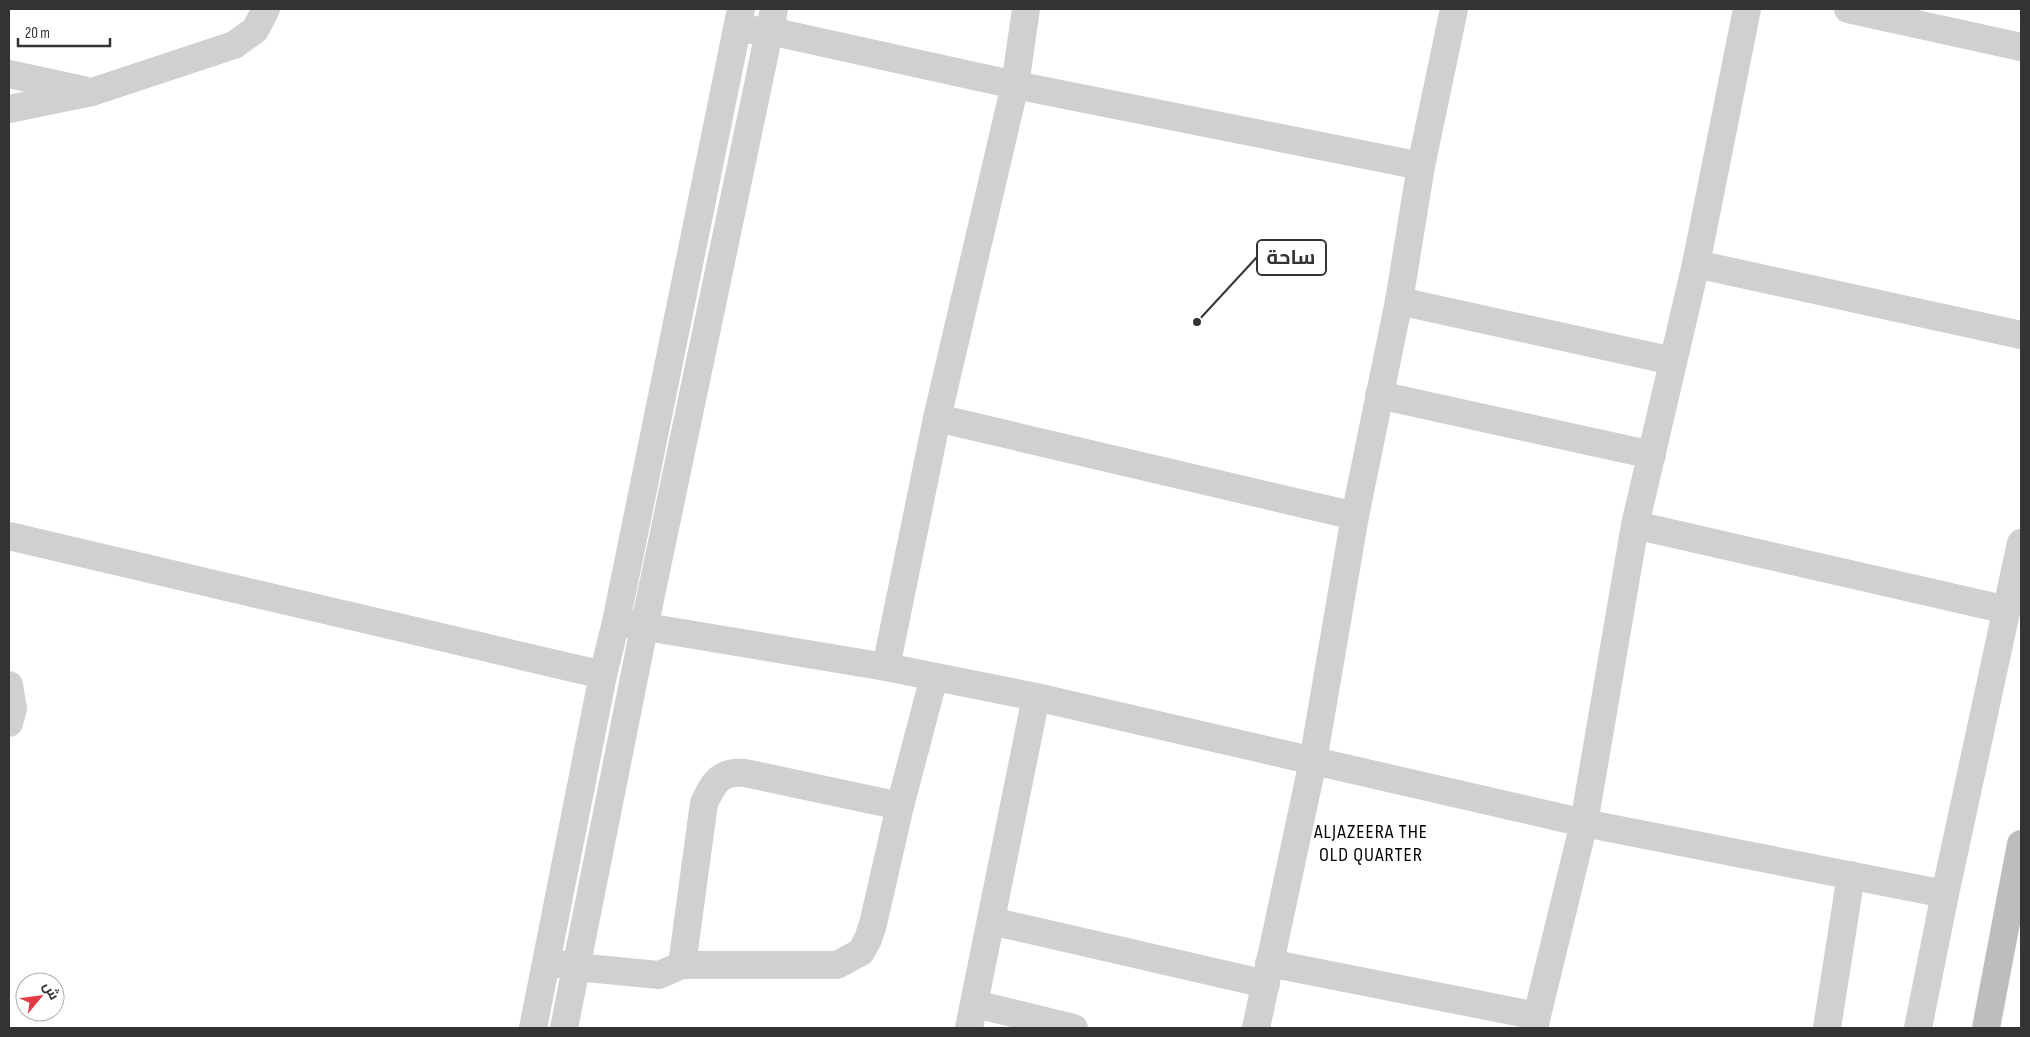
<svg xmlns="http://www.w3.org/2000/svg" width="2030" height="1037" viewBox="0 0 2030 1037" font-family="'Sofia Sans Condensed',Cairo,sans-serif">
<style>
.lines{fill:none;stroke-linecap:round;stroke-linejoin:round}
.street{stroke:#d0d0d0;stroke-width:28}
.secondary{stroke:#bdbdbd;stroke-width:28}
.labels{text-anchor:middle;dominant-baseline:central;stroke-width:5;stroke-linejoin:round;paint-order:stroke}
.neighbourhood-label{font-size:20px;letter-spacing:1px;fill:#000;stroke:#fff}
.leader{fill:none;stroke:#333;stroke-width:2}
.callout-dot{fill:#333;stroke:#fff;stroke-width:2}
.callout{fill:#fff;stroke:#333;stroke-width:2}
.callout-label{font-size:20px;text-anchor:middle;font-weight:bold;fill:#333}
</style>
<rect width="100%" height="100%" fill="#fff"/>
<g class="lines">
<!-- street -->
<g class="street">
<path d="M1848 9 2021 47"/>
<path d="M752 30 770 31 1015 85 1421 166"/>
<path d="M9 74 83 90"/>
<path d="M9 109 92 92 234 45 255 30 266 9"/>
<path d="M1696 264 2021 335"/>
<path d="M1399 301 1673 361"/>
<path d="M1379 395 1652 455"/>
<path d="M937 418 1355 516"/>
<path d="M1635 525 2007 610"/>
<path d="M9 536 603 675"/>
<path d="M616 622 886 667 1036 697 1584 823 1945 894"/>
<path d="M886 667 937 418 1015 85 1026 9"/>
<path d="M9 685 13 709 9 723"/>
<path d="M991 921 1266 984"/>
<path d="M1269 963 1537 1016"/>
<path d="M558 964 576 967 659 975 682 965H837L861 952 868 939 873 924 900 806 934 677"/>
<path d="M682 965 704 803C714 782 720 771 745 773L900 806"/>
<path d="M975 1004 1074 1028"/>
<path d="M533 1028 603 675 616 622 741 9"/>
<path d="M564 1028 644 628 774 9"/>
<path d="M969 1028 1036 697"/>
<path d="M1256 1028 1313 761 1355 516 1399 301 1421 166 1454 9"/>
<path d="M1534 1028 1584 823 1635 525 1696 264 1747 9"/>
<path d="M1827 1028 1851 875"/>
<path d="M1918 1028 1945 894 2021 543"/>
</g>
<!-- secondary -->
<path class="secondary" d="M1986 1028 2021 844"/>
</g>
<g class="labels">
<!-- neighbourhood labels -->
<g class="neighbourhood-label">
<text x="1371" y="832">ALJAZEERA THE<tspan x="1371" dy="23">OLD QUARTER</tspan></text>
</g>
</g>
<!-- callouts -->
<path class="leader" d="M1197 322L1257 257"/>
<circle class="callout-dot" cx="1197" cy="322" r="5"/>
<rect class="callout" x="1257" y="240" width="69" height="35" rx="5"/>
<g class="callout-label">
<text x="1291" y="264">ساحة</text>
</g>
<!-- border -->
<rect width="2030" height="1037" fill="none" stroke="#333333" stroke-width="20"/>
<!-- north arrow -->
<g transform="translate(40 997) rotate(61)"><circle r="24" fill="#ffffff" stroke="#adadad"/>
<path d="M0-4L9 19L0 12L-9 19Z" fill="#e63946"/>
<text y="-8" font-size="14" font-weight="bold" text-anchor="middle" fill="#333333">ش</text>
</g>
<!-- scale -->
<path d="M18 38v8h92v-8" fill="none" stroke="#333333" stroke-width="2.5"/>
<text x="25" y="38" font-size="15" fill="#333333" stroke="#ffffff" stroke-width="4" paint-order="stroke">20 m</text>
</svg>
